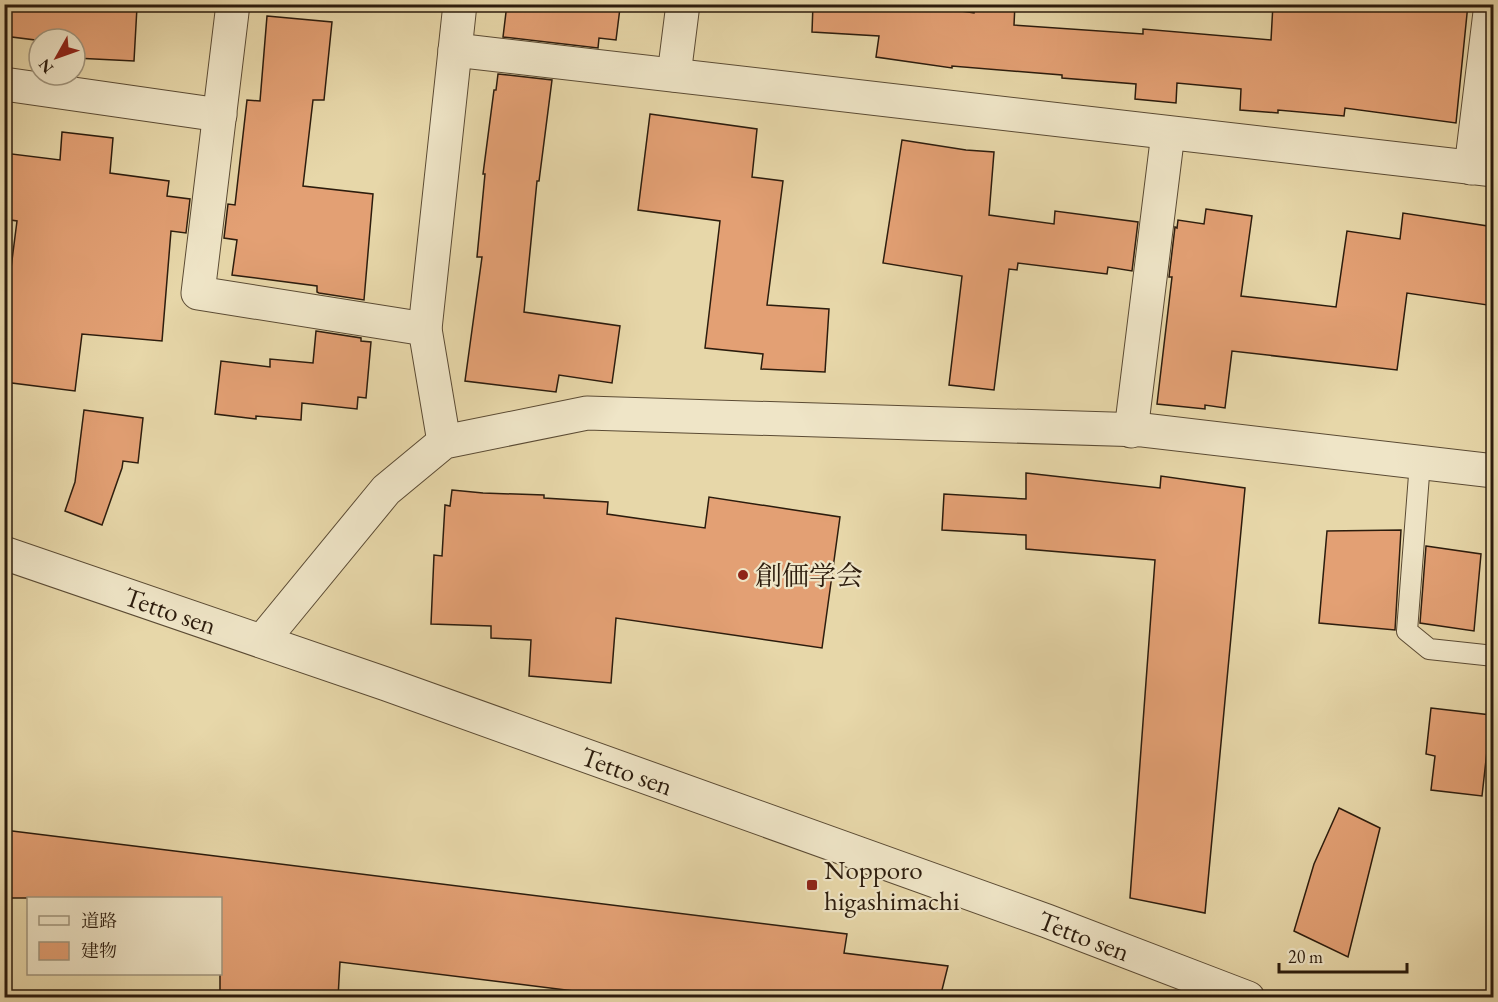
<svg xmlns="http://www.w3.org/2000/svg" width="1498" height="1002" viewBox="0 0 1498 1002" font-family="'EB Garamond','Noto Serif JP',serif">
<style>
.building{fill:#e3a074;stroke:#2c1c0d;stroke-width:1.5}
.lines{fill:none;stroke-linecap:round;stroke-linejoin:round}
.service-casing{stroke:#5b4b34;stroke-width:22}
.minor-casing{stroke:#5b4b34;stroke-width:35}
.tertiary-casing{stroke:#5b4b34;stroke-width:35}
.service{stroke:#efe5c7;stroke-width:20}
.minor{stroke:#efe5c7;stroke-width:33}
.tertiary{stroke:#efe5c7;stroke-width:33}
.poi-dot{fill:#8f2418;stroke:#efe5c7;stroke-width:2}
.labels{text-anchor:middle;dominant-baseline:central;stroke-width:4.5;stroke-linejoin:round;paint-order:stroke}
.poi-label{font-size:27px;fill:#2c1c0d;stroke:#efe5c7;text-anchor:start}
.street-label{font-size:27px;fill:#2c1c0d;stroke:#efe5c7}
</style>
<rect width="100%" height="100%" fill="#e7d7a9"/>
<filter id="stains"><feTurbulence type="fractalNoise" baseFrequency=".00333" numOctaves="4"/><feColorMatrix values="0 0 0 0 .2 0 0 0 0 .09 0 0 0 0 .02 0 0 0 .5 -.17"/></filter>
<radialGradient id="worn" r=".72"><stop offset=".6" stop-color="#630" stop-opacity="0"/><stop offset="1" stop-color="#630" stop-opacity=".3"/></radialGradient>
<!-- building -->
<g class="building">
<path d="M4 4H91L137 7 134 61 75 58V39H39V55H34L35 40 4 36Z"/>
<path d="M507 4H594L620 8 616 40 599 38 598 48 503 37Z"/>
<path d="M813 4H913L974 13 975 4H1015L1014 25 1143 34V29L1271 40 1273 4H1468L1456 123 1345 108 1344 116 1278 110V113L1240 110 1241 89 1177 83 1176 103 1135 99 1136 84 1062 78V75L952 66V68L876 57 879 36 812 32Z"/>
<path d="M267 16 332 22 324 100H313L303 186 373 194 364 300 319 293 317 292V286L232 275 237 240 224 238 228 204 235 205 247 100 260 101Z"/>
<path d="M498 74 552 80 539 181H537L524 312 620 326 612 383 559 375 556 392 465 381 482 257H477L485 174H483L494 90H496Z"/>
<path d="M650 114 757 129 752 177 783 181 767 305 829 309 825 372 761 369 763 354 705 348 720 221 638 210Z"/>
<path d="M62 132 113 138 110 173 169 181 167 196 190 199 186 233 171 231 162 341 82 334 75 391 4 382V323L17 221 4 219V153L60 160Z"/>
<path d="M902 140 966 150 994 152 989 215 1054 224 1055 211 1138 222 1132 271 1108 267 1107 274 1018 263 1017 270 1009 269 994 390 949 385 962 276 883 263Z"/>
<path d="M1206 209 1252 216 1241 296 1336 307 1347 231 1400 239 1403 213 1494 227V306L1407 293 1397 370 1232 351 1225 408 1205 405V409L1157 404 1172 277H1169L1175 227 1177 228 1178 220 1204 224Z"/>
<path d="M316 331 361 338V341L371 342 366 398 358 397 357 409 302 403 301 420 256 416V419L215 414 221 361 270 367V359L313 363Z"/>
<path d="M84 410 143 418 138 463 123 461 122 468 102 525 65 511 75 482Z"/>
<path d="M1026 473 1160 488 1161 476 1245 488 1205 913 1130 898 1155 560 1026 549V535L942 530 944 494 1026 499Z"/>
<path d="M452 490 483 493 544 495V498L608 502 607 514 705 528 709 497 840 517 822 648 616 618 611 683 529 676 531 640 491 638V626L431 624 434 555 442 556 445 505 450 506Z"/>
<path d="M1401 530 1395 630 1319 623 1327 531Z"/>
<path d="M1426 546 1481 554 1474 631 1420 623Z"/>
<path d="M1431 708 1491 715 1482 796 1431 790 1435 756 1426 754Z"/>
<path d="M1339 808 1380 828 1348 957 1294 931 1314 864Z"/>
<path d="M4 830 847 934 844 953 948 966 940 998H630L340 962 338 998H220V898H4Z"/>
</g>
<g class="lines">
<!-- service casing -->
<g class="service-casing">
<path id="service" d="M1420 462 1407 631 1429 649 1494 656"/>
</g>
<!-- minor casing -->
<g class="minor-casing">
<g id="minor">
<path d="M233 4 198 293 425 329"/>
<path d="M455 50 1494 170"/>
<path d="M674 75 683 4"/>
<path d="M4 84 220 115"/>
<path d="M1471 168 1491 4"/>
<path d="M1131 431 1168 133"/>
<path d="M444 442 425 329 460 4"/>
</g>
</g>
<!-- tertiary casing -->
<g class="tertiary-casing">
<g id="tertiary">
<path id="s1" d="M4 553 386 684 1047 921 1248 998"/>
<path d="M262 641 386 490 444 442 587 413 1143 430 1494 471"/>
</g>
</g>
<!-- service -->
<use href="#service" class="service"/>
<!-- minor -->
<use href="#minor" class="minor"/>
<!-- tertiary -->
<use href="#tertiary" class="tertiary"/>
</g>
<!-- markers -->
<g class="poi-dot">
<circle cx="743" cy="575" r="6"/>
<rect x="806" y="879" width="12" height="12" rx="3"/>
</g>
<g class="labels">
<!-- poi labels -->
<g class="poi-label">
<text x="755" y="575">創価学会</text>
<text x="824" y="869">Nopporo<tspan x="824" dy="31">higashimachi</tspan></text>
</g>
<!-- street labels -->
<g class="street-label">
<text stroke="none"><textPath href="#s1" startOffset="176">Tetto sen</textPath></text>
<text stroke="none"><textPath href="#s1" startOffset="660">Tetto sen</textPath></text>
<text stroke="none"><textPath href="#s1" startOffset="1146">Tetto sen</textPath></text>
</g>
</g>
<!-- margin -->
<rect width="1498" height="1002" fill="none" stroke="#e7d7a9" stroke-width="24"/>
<rect x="6" y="6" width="1486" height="990" fill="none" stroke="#2c1c0d" stroke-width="3"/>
<rect x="12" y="12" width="1474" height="978" fill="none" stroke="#2c1c0d" stroke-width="1.5"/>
<!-- legend -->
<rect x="27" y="897" width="195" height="78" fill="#efe5c7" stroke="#a1957d" stroke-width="1.5"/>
<rect x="39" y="916" width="30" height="9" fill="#efe5c7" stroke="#a1957d" stroke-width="1.5"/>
<text x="81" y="927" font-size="18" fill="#2c1c0d">道路</text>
<rect x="39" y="942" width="30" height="18" fill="#e3a074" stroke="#a1957d" stroke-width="1.5"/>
<text x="81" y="957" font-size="18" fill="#2c1c0d">建物</text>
<!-- north arrow -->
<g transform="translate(57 57) rotate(230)"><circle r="28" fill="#efe5c7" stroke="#a1957d" stroke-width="1.5"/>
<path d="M0-4.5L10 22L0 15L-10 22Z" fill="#8f2418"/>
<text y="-9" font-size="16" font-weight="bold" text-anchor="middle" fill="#2c1c0d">N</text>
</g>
<!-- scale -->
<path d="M1279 963v9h128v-9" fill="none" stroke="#2c1c0d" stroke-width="3"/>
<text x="1288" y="963" font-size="18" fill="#2c1c0d" stroke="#efe5c7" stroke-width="4.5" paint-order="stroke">20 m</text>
<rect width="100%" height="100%" filter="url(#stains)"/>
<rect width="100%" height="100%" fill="url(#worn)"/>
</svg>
